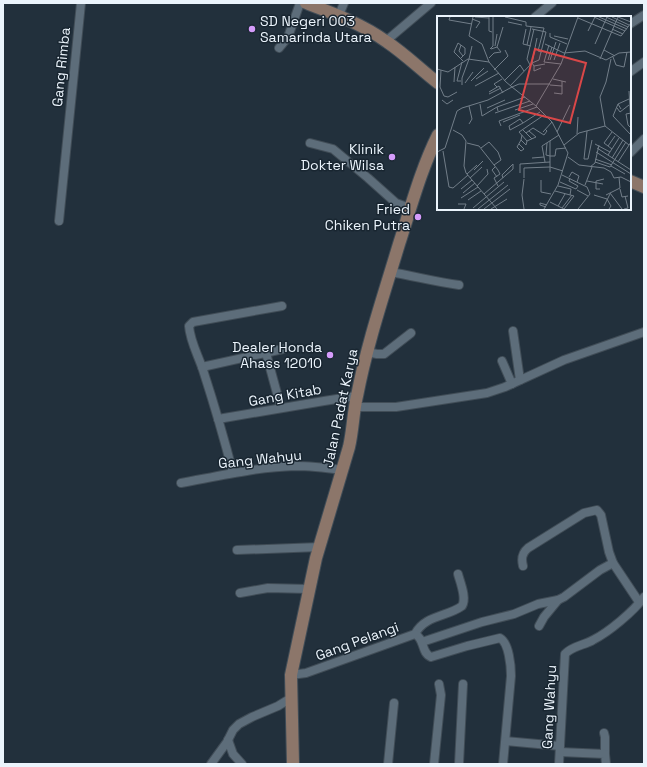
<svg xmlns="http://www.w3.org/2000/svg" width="647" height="767" viewBox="0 0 647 767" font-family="'Space Grotesk',sans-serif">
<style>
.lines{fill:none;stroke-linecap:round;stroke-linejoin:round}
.street-casing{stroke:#414d57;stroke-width:10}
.secondary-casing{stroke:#414d57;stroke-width:14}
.street{stroke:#5d6d7a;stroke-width:8}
.secondary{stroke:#8c766a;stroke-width:12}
.poi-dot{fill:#d59cfb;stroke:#192631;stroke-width:1.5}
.labels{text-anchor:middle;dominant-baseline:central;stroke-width:3;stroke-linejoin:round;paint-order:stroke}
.poi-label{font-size:14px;fill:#ebf4fc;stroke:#192631;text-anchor:end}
.street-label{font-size:14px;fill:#ebf4fc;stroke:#192631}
.inset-road{fill:none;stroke:#727e89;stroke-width:1}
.view{fill:#d94748;fill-opacity:0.15;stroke:#d94748;stroke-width:2}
.inset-edge{fill:none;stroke:#ebf4fc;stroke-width:2}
</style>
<rect width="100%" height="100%" fill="#22303c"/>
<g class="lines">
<!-- street casing -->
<g class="street-casing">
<g id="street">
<path d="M339 15 344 3"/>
<path d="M535 17 552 3"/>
<path d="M630 24 644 15"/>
<path d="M386 41 431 3"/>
<path d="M279 48 288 37 300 3"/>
<path d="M630 72 644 62"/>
<path d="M310 143 333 149 368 178 396 203 410 208"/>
<path d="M630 153 644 139"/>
<path d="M59 221 81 3"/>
<path d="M390 272C414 276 436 282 459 285"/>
<path d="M513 331 520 380"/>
<path d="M367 352 377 354H384L411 333"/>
<path d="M266 353 281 408"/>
<path d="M502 361 512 384"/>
<path d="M202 367 283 349"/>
<path d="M355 407H396L487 393 505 387 564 360 644 332"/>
<path d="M218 419 324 401 356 396"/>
<path d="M233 473C224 438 214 404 203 370 198 355 190 341 189 326L193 322 282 306"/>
<path d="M181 483C219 476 257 467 296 466 311 466 327 468 342 470"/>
<path d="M237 550 320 547"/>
<path d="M523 566C521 558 522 553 528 548L584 513 597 510 601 515 609 552 613 563"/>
<path d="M240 593 268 588 309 589"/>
<path d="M539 626 544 617 558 600"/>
<path d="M415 634C425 615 447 617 462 606 467 598 460 582 458 574"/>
<path d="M422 642 482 622 514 614 538 604 558 600 564 597 600 570 613 563 639 602"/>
<path d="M291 675 306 673 415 634C425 639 421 653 431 657L467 646 500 638C509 643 511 666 511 676L503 764"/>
<path d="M604 733 605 737V754"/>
<path d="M228 740 233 754 242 764"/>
<path d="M506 741 560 746"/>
<path d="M560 752 605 754 606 764"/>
<path d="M211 764 227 742 233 730 239 724 252 717 278 706 291 698"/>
<path d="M388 764 394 703"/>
<path d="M434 764 441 695 439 684"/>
<path d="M459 764 463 684"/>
<path d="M559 764 565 654C572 646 585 645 593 640 609 632 634 611 644 597"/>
</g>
</g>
<!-- secondary casing -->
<g class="secondary-casing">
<g id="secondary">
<path d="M306 3C335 14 362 24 387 42 405 54 421 70 438 83"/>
<path d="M630 181 644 187"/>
<path d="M293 764 291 675 316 558 349 447C353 430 353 413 357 396 367 344 384 294 399 244 411 207 421 169 438 135"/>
</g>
</g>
<!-- street -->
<use href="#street" class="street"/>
<!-- secondary -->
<use href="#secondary" class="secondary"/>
</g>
<!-- markers -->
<g class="poi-dot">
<circle cx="252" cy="29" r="4"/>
<circle cx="392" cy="157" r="4"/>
<circle cx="418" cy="217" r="4"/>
<circle cx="330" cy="355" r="4"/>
</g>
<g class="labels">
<!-- poi labels -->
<g class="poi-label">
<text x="260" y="21" text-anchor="start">SD Negeri 003<tspan x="260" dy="16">Samarinda Utara</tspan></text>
<text x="384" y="149">Klinik<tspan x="384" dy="16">Dokter Wilsa</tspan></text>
<text x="410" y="209">Fried<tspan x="410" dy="16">Chiken Putra</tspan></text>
<text x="322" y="347">Dealer Honda<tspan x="322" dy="16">Ahass 12010</tspan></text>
</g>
<!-- street labels -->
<g class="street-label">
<text transform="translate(61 67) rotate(-84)">Gang Rimba</text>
<text transform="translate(285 395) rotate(-10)">Gang Kitab</text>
<text transform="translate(340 408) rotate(-78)">Jalan Padat Karya</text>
<text transform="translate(260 459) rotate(-6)">Gang Wahyu</text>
<text transform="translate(357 641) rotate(-20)">Gang Pelangi</text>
<text transform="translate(549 707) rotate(-87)">Gang Wahyu</text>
</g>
</g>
<!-- overview -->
<g transform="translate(437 16)">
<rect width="194" height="194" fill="#22303c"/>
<path class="inset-road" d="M13 1 12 4 35 8M36 1 32 20 45 28 52 46 69 66 75 71 82 68H113M38 1 52 2M52 1V15L55 16M68 1 89 6V10L107 12 101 35 105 36M157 1 188 15M162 1 190 13M169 1 191 11M175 1 192 9M181 1 194 6M141 2 184 20 194 7M35 3 43 6 39 12M71 6 85 9M89 13 86 28 94 30M175 13 186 18M151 15 158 1M113 17V21L130 28M117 20 131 23M108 28 127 37M158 28 170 1M24 29 22 35 26 40M90 29 94 11M112 29 107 46 124 48M58 30 60 18M60 31 66 11M53 33 56 30V1M167 34 178 40M127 37 148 35 169 44 182 37 194 36M176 41 179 49 187 51 190 36M52 42 57 37 64 36 60 31 54 33M23 43 28 38V32L21 27 17 36 26 45M32 43 35 30M163 43 181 1M111 44 115 31M113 44 119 26M117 44 123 27M95 47 100 22M95 47 97 50 108 48M93 49 90 43 97 13M97 50V55L104 52M0 53 11 56 31 43 52 46M4 54 3 71 7 80M57 54 71 40 68 34M39 63 51 55M116 63 129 66M24 65H20L25 46M34 65 47 52M67 65 83 49 87 55M17 66 18 51M28 67 36 56M25 69V62L32 43M113 69 125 70M38 70 62 57M73 70 95 47 102 44 109 16 95 13M60 71 57 68 65 63M192 75 194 108M52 76 62 70 66 77M117 77 125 78V65M52 78 64 72M7 80 11 81 20 76M5 84 10 88 16 84M43 88 45 100 60 91M181 88 176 100 193 118M99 90 115 106 131 137 121 169 107 193M50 92 68 84M180 92 183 96 192 89M184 93 181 88 192 83M78 94 96 88M61 95 60 91 88 81M58 97 93 85M194 97 189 98 191 109 194 112M66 106 83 99M86 107 73 114 72 110 83 103 86 107 103 96M32 108 35 103 32 90M64 110 62 105 100 91M168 110 163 81 169 66 174 43M16 114 25 119 29 125 27 150 29 157 60 193M86 114 95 123M92 115 99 121 90 125 82 116 107 99M150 115 147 143H151L155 124M106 116 115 106M120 116 133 89M89 117 96 112 107 119 110 115 108 113M140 118 141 101M85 119 84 124 89 129 90 125M113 125V156M30 127 42 130 61 154 63 158 57 162 61 170M110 127 109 139 113 140M82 128 87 133 84 135 80 131 84 124M158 128 173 136M127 129 142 117 168 110 192 129M171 130 178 120M44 132 52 126 61 136 64 144 57 149M160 132 194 154M175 133 167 127 175 116M6 135 12 171 16 172 31 159M0 136 8 132 20 95 25 92 51 84 75 71 99 90 124 48 141 1M159 136 194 158M171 139 182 122M113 140H118L119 133 129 132M131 141 142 149 167 152 174 156 177 162 184 161 194 166M95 142 107 141M175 142 186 124M158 143 175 149M108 146 105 130 122 119M158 146 173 151 189 126M181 146 194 126M174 150 188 158M58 151 55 154 60 161M153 151 158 147 162 129M37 154 46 145M83 157V148L113 146M30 158 40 149M125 159 150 171 153 178 141 193M132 161 135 156 142 160 140 166M33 162 45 151M66 162 65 159 76 148V153M87 162V152L113 151 126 155M87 163 85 179 87 193M104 164V176L114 178M150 165 166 168M123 166 139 173 141 170 132 165 133 162M148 169 155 151M40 170 51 158 50 153M121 170 134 173 133 179M24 173 35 164M163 173H159V165L167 163M183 173 185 181 191 180M140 174 151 180M118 175 137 180 127 193M26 177 38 167M173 177 183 172 182 161M47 178 76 153M157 179 170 183 174 190 172 193M169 179 173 177 185 193M24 182 41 171M31 184 44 175M113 186 127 193M21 188H29L27 193M121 190 128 178M167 190 173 178M109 191 103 189V187L110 189M36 192 67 166M125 192 135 179M41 193 71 169M47 193 73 173M54 193 70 183M187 193 191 192 188 180"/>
<path class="view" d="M98 33 149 47 133 107 82 94Z"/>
<rect width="194" height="194" class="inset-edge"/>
</g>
<!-- border -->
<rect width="647" height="767" fill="none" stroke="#ebf4fc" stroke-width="8"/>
</svg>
